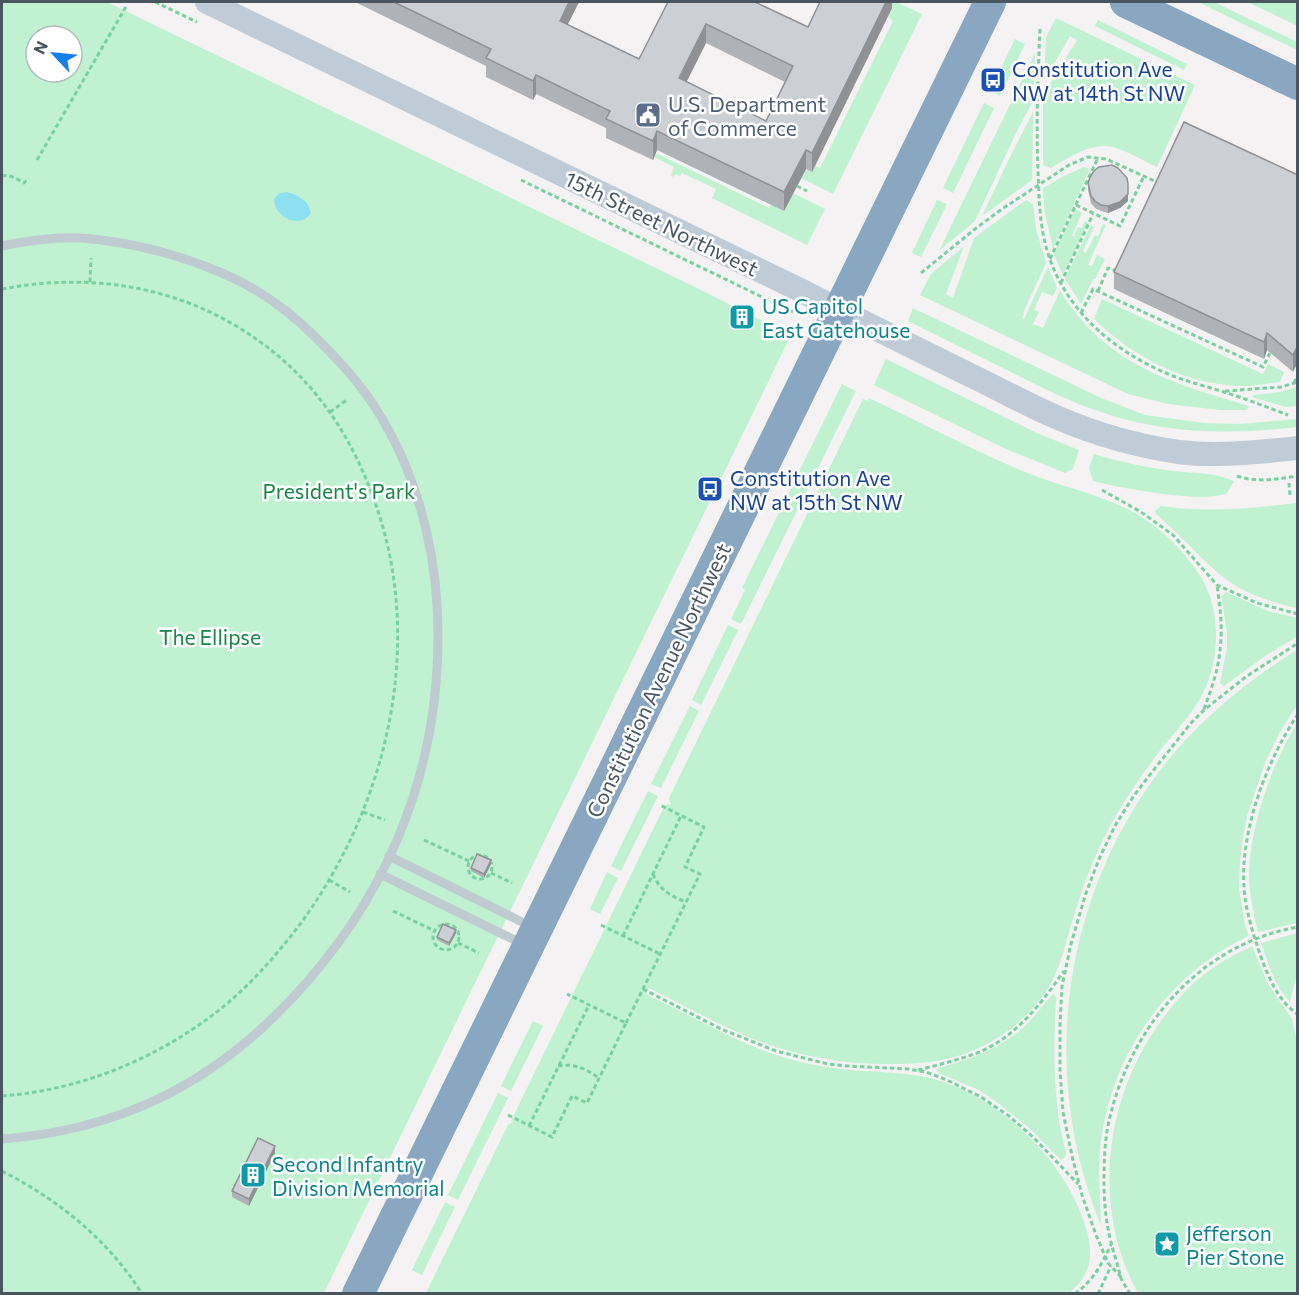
<svg xmlns="http://www.w3.org/2000/svg" width="1299" height="1295" viewBox="0 0 1299 1295" font-family="Commissioner,sans-serif">
<style>
.green{fill:#c0f1d1;fill-rule:evenodd}
.water{fill:#8ce0ef}
.lines{fill:none;stroke-linecap:round;stroke-linejoin:round}
.path{stroke:#77d1a0;stroke-width:3;stroke-dasharray:4.5 3;stroke-linecap:butt}
.lane{stroke:#bfcad1;stroke-width:9}
.secondary{stroke:#bfcbd6;stroke-width:24}
.highway{stroke:#89a7c1;stroke-width:32}
.wall{fill:#afb2b6;fill-rule:evenodd}
.shaded-wall{fill:#8f9194}
.building{fill:#cccfd4;stroke:#8f9194;stroke-width:1.5;fill-rule:evenodd}
.labels{text-anchor:middle;dominant-baseline:central;stroke-width:5;stroke-linejoin:round;paint-order:stroke}
.transit-label{font-size:21px;fill:#164399;stroke:#fff;text-anchor:start}
.service-label{font-size:21px;fill:#4e5e75;stroke:#fff;text-anchor:start}
.street-label{font-size:21px;fill:#495660;stroke:#fff}
.culture-label{font-size:21px;fill:#0d838f;stroke:#fff;text-anchor:start}
.park-label{font-size:21px;fill:#158647;stroke:#fff}
</style>
<rect width="100%" height="100%" fill="#f4f2f2"/>
<!-- green -->
<g class="green">
<path d="M2 2H107L697 288 791 335 324 1293H2ZM36 36H72V72H36Z"/>
<path d="M887 2H896L922 14 833 194 801 178 805 169 812 172 815 166 820 168 893 21 888 17 892 8Z"/>
<path d="M1198 2H1214L1297 42V50Z"/>
<path d="M1248 2H1297V26Z"/>
<path d="M1056 18 1195 85 1157 167C1143 161 1128 151 1113 147 1092 142 1068 158 1051 168L1043 165V95L1077 40 1070 36 1044 81 1046 37Z"/>
<path d="M1098 20 1187 64 1184 70 1095 26Z"/>
<path d="M1015 39 1025 44 1000 96 990 91Z"/>
<path d="M1035 53 1033 101 1015 135 975 221 939 251Z"/>
<path d="M984 103 994 108 953 193 943 188Z"/>
<path d="M1033 112 1032 180 982 216 1009 159Z"/>
<path d="M656 153 769 208 771 205 793 193 825 209 807 245 712 198 716 189 682 173 680 176 675 174 673 177 671 175 674 167 654 157Z"/>
<path d="M1084 167 1090 169 1053 249 1045 213 1043 188 1062 177Z"/>
<path d="M937 200 947 204 921 257 912 253Z"/>
<path d="M1026 200 1033 204 1036 229 1046 263 1023 313 1024 314 1022 318 1024 319 1048 267 1057 288 1053 296 1042 292 1034 310 1039 312 1033 324 1043 328 1060 291C1107 366 1170 382 1249 406L1247 410H1221L1168 404 1128 394 920 295 931 274 964 246 946 294 953 298 974 238Z"/>
<path d="M1075 209 1082 213 1072 236H1074L1078 227 1082 228 1085 221 1088 223 1063 276 1054 254Z"/>
<path d="M1103 224 1106 225 1088 265 1092 266 1097 255 1105 259 1095 279H1093L1081 304 1065 279 1091 225 1094 227 1083 251 1086 253 1095 235 1098 236Z"/>
<path d="M1102 299 1263 374 1268 364 1284 372 1280 382C1269 383 1258 385 1248 386 1190 387 1134 358 1094 319Z"/>
<path d="M913 308 1101 398 1145 415 1204 423 1239 424 1297 419V427C1231 435 1162 434 1098 411 1068 401 1039 386 1011 372 976 355 942 338 908 321Z"/>
<path d="M886 359 1039 434 1079 450 1073 469 1065 473 1006 449 874 385Z"/>
<path d="M842 384 856 391 741 624 731 619 745 590 742 588Z"/>
<path d="M1297 387V406L1286 407 1252 397 1253 395 1280 392Z"/>
<path d="M869 398C920 422 969 448 1020 470 1057 486 1099 493 1135 513 1160 527 1183 550 1199 574 1219 604 1220 646 1209 679 1200 706 1179 727 1162 748 1145 770 1129 793 1115 817 1098 847 1085 879 1075 912 1067 936 1063 962 1050 985 1035 1010 1011 1032 985 1045 959 1059 927 1064 898 1064 848 1065 799 1057 753 1039 717 1024 683 1005 649 988L646 994C663 1003 681 1011 698 1020 727 1035 755 1049 786 1058 810 1065 837 1069 862 1071 882 1072 901 1073 921 1076 992 1089 1064 1157 1085 1225 1094 1253 1093 1275 1067 1294L426 1293 508 1125 513 1122 511 1121 662 811 667 804 671 805 669 799 671 794 863 399 868 401Z"/>
<path d="M1094 454C1123 463 1153 469 1183 472 1201 473 1217 474 1234 481L1227 493C1204 504 1120 488 1093 481L1089 468Z"/>
<path d="M1297 503V608C1268 602 1240 592 1217 572 1196 554 1178 532 1156 514L1155 511 1161 506C1206 513 1252 508 1297 503Z"/>
<path d="M1226 592 1268 611 1297 618 1298 636 1268 654 1224 686 1220 683 1227 648V633L1222 600V596Z"/>
<path d="M728 625 738 630 701 705 692 700Z"/>
<path d="M1297 650V705L1280 732 1265 763 1247 816 1243 838 1240 861 1239 889 1245 925 1249 936C1171 972 1115 1049 1102 1134 1097 1164 1100 1194 1101 1225 1038 1071 1062 897 1164 765 1201 719 1247 681 1297 650Z"/>
<path d="M690 706 699 711 661 788 651 784Z"/>
<path d="M1297 724V923L1258 932C1253 913 1249 892 1249 873 1250 827 1272 762 1297 724Z"/>
<path d="M648 791 658 796 621 871 611 866Z"/>
<path d="M607 872 618 878 600 914 590 909Z"/>
<path d="M1297 933V974L1290 1002C1275 987 1268 962 1261 943Z"/>
<path d="M1252 946 1268 984 1292 1019 1297 1041V1293H1138C1090 1207 1105 1094 1164 1017 1178 998 1195 979 1216 966 1227 958 1240 952 1252 946Z"/>
<path d="M1053 994 1056 997V1001C1053 1051 1053 1104 1066 1153L1065 1157 1061 1160 1027 1126 994 1100 979 1090 939 1073 937 1070 938 1068C971 1059 999 1050 1025 1026 1035 1016 1043 1005 1053 994Z"/>
<path d="M533 1021 543 1026 511 1091 501 1086Z"/>
<path d="M498 1093 508 1098 458 1200 448 1195Z"/>
<path d="M445 1202 455 1207 422 1275 412 1270Z"/>
</g>
<!-- water -->
<path class="water" d="M287 192C298 195 309 201 311 213 300 230 274 217 274 199L280 193Z"/>
<g class="lines">
<!-- path -->
<g class="path">
<path d="M155 2 197 22"/>
<path d="M1040 29C1038 76 1036 123 1038 170 1039 193 1039 215 1044 238 1057 300 1103 344 1159 370 1180 380 1202 385 1224 392 1246 399 1267 407 1288 415"/>
<path d="M37 160 127 5"/>
<path d="M2 176C10 174 17 179 24 183L27 180"/>
<path d="M521 180 793 312"/>
<path d="M797 186 807 191"/>
<path d="M1076 205 1120 226 1144 176"/>
<path d="M1050 259 1098 158"/>
<path d="M921 273 975 229 1002 209 1069 165 1088 157 1106 159 1159 183"/>
<path d="M90 282 91 258"/>
<path d="M1061 283 1093 214"/>
<path d="M2 289C80 274 161 283 231 323 301 363 346 422 373 497 427 641 388 806 298 927 273 959 246 990 214 1014 152 1061 79 1090 2 1096"/>
<path d="M1098 291 1108 268 1117 271"/>
<path d="M1081 313 1093 289 1263 367 1270 353"/>
<path d="M1294 383 1298 375"/>
<path d="M1225 391 1281 387 1298 382"/>
<path d="M330 412 348 399"/>
<path d="M1237 476C1257 483 1277 479 1298 476"/>
<path d="M1289 483 1290 495"/>
<path d="M1102 490 1141 512 1173 535 1217 585 1257 603 1298 614"/>
<path d="M1204 709C1211 690 1218 671 1220 650 1223 629 1220 606 1217 585"/>
<path d="M1298 714C1267 760 1240 831 1244 887 1245 906 1251 927 1257 945 1262 961 1271 985 1282 999 1286 1005 1292 1010 1298 1015"/>
<path d="M363 812 385 820"/>
<path d="M424 840 469 861"/>
<circle cx="480" cy="867" r="12"/>
<path d="M491 873 512 883"/>
<path d="M653 874C659 889 670 896 686 902"/>
<path d="M329 880 350 892"/>
<path d="M393 911 435 931"/>
<circle cx="446" cy="937" r="13"/>
<path d="M601 925 660 954"/>
<path d="M623 936 681 816"/>
<path d="M458 943 479 953"/>
<path d="M643 989 721 1029 776 1051 828 1064 848 1066 908 1069 926 1072 947 1080 981 1097 1009 1116 1033 1137 1078 1184"/>
<path d="M626 1023 700 874 685 867 704 827 660 805"/>
<path d="M558 1066C575 1063 586 1069 599 1078"/>
<path d="M918 1070C938 1065 958 1060 977 1053 1015 1038 1041 1004 1064 971"/>
<path d="M508 1115 552 1137 572 1096 587 1103 626 1023 567 994"/>
<path d="M529 1126 589 1005"/>
<path d="M2 1171C57 1199 109 1240 142 1294"/>
<path d="M1121 1277 1108 1263 1096 1235 1082 1195 1072 1156 1063 1112 1060 1071V1025L1062 986 1071 944 1085 896 1099 859 1116 824 1133 797 1152 772 1191 723 1204 710 1247 676 1298 643"/>
<path d="M1075 1294C1096 1277 1099 1268 1111 1245"/>
<path d="M1098 1294 1111 1266"/>
<path d="M1130 1294C1127 1288 1123 1283 1121 1278 1119 1272 1118 1266 1116 1260 1108 1234 1105 1216 1104 1189 1104 1167 1104 1143 1109 1121 1130 1027 1200 944 1298 927"/>
</g>
<!-- lane -->
<g class="lane">
<path d="M2 246C27 241 53 237 79 238 127 241 177 254 222 273 272 294 308 327 344 367 402 431 432 519 437 605 441 677 431 752 405 820 363 933 267 1047 158 1099 109 1122 56 1135 2 1139"/>
<path d="M389 856 534 928"/>
<path d="M380 874 523 944"/>
</g>
<!-- secondary -->
<path class="secondary" d="M207 2 798 289C856 319 915 348 974 377 1001 390 1028 405 1056 417 1095 434 1137 446 1179 452 1218 457 1259 452 1298 448"/>
<!-- highway -->
<g class="highway">
<path d="M1126 2 1298 84"/>
<path d="M358 1294 990 2"/>
</g>
</g>
<!-- wall -->
<g class="wall">
<path d="M355 2H579L567 24 639 59 668 2 808 27 892 2V8L812 172 806 169 784 211 657 150 653 160 606 138V128L536 94 533 100 486 77V66ZM706 43 785 82 766 121 686 82Z"/>
<path d="M1298 175 1293 372 1267 350 1264 359 1114 289V272Z"/>
<path d="M1088 183 1128 191V201L1120 208 1108 213 1101 211 1095 208 1091 203 1088 190Z"/>
<path d="M491 864 484 878 471 871V868Z"/>
<path d="M456 933 449 946 437 940V937Z"/>
<path d="M275 1153 249 1206 232 1197V1191Z"/>
</g>
<!-- shaded-wall -->
<g class="shaded-wall">
<path d="M569 2H579L560 40V21Z"/>
<path d="M885 2H892V8L812 172V153Z"/>
<path d="M706 24V43L679 97V78Z"/>
<path d="M536 75V94L533 100V81Z"/>
<path d="M657 131V150L653 160V141Z"/>
<path d="M806 150V169L784 211V192Z"/>
<path d="M1128 184V201L1120 208 1108 213V206Z"/>
<path d="M1267 333V350L1264 359V342Z"/>
<path d="M1298 345V362L1293 372V355Z"/>
<path d="M491 860V864L484 878V874Z"/>
<path d="M456 930V933L449 946V943Z"/>
<path d="M275 1146V1153L249 1206V1199Z"/>
</g>
<!-- building -->
<g class="building">
<path d="M394 2H569L560 21 639 59 668 2H755L808 27 820 2H886L812 153 806 150 784 192 657 131 653 141 606 119 610 111 536 75 533 81 486 58 491 49ZM706 24 793 66 766 121 679 78Z"/>
<path d="M1184 122 1298 175V345L1293 355 1267 333 1264 342 1114 272Z"/>
<path d="M1112 165 1118 168 1127 178 1128 184V194L1120 202 1108 206 1101 205 1095 201 1091 196 1088 183 1090 177 1094 171 1099 167Z"/>
<path d="M477 854 491 860 484 874 471 868Z"/>
<path d="M443 924 456 930 449 943 437 937Z"/>
<path d="M258 1138 275 1146 249 1199 232 1191Z"/>
</g>
<!-- icons -->
<defs>
<g id="bus-square" transform="scale(1.35)"><rect x="-9" y="-9" width="18" height="18" rx="4" fill="#1a4fb4" stroke="#fff"/><path d="M-5-6H5V4H4V6H2V4H-2V6H-4V4H-5ZM-3.5-4V0h7V-4ZM-3.5 1.2v1.5H-2V1.2ZM2 1.2v1.5H3.5V1.2Z" fill="#fff"/></g>
<g id="civic-square" transform="scale(1.35)"><rect x="-9" y="-9" width="18" height="18" rx="4" fill="#5c6f8a" stroke="#fff"/><path d="M-.6-6.5H3V-4.5H.6V-3L4-1V1h2V6H-6V1h2V-1L-.6-3ZM-1.2 2.5V6h2.4V2.5Z" fill="#fff"/></g>
<g id="building-square" transform="scale(1.35)"><rect x="-9" y="-9" width="18" height="18" rx="4" fill="#0f9aa8" stroke="#fff"/><path d="M-4-6H4V6H1V3H-1V6H-4ZM-2.5-4.3h1.7v1.8h-1.7ZM.8-4.3h1.7v1.8H.8ZM-2.5-1h1.7V.8h-1.7ZM.8-1h1.7V.8H.8Z" fill="#fff"/></g>
<g id="sight-square" transform="scale(1.35)"><rect x="-9" y="-9" width="18" height="18" rx="4" fill="#0f9aa8" stroke="#fff"/><path d="M0-6L1.8-2.2L6-1.7L2.9 1.2L3.7 5.4L0 3.3L-3.7 5.4L-2.9 1.2L-6-1.7L-1.8-2.2Z" fill="#fff"/></g>
</defs>
<g fill-rule="evenodd">
<use href="#bus-square" x="993" y="80"/>
<use href="#civic-square" x="648" y="115"/>
<use href="#building-square" x="742" y="317"/>
<use href="#bus-square" x="710" y="489"/>
<use href="#building-square" x="253" y="1175"/>
<use href="#sight-square" x="1167" y="1244"/>
</g>
<g class="labels">
<!-- transit labels -->
<g class="transit-label">
<text x="1012" y="68">Constitution Ave<tspan x="1012" dy="24">NW at 14th St NW</tspan></text>
<text x="730" y="477">Constitution Ave<tspan x="730" dy="24">NW at 15th St NW</tspan></text>
</g>
<!-- service labels -->
<g class="service-label">
<text x="668" y="103">U.S. Department<tspan x="668" dy="24">of Commerce</tspan></text>
</g>
<!-- street labels -->
<g class="street-label">
<text transform="translate(662 223) rotate(26)">15th Street Northwest</text>
<text transform="translate(658 680) rotate(-64)">Constitution Avenue Northwest</text>
</g>
<!-- culture labels -->
<g class="culture-label">
<text x="762" y="305">US Capitol<tspan x="762" dy="24">East Gatehouse</tspan></text>
<text x="272" y="1163">Second Infantry<tspan x="272" dy="24">Division Memorial</tspan></text>
<text x="1186" y="1232">Jefferson<tspan x="1186" dy="24">Pier Stone</tspan></text>
</g>
<!-- park labels -->
<g class="park-label">
<text x="339" y="490">President's Park</text>
<text x="210" y="636">The Ellipse</text>
</g>
</g>
<!-- border -->
<rect width="1299" height="1295" fill="none" stroke="#495660" stroke-width="6"/>
<!-- north arrow -->
<g transform="translate(54 54) rotate(296)"><circle r="28" fill="#ffffff" stroke="#b6bbbf" stroke-width="1.5"/>
<path d="M0-4.5L10 22L0 15L-10 22Z" fill="#147eec"/>
<text y="-9" font-size="16" font-weight="bold" text-anchor="middle" fill="#495660">N</text>
</g>
</svg>
